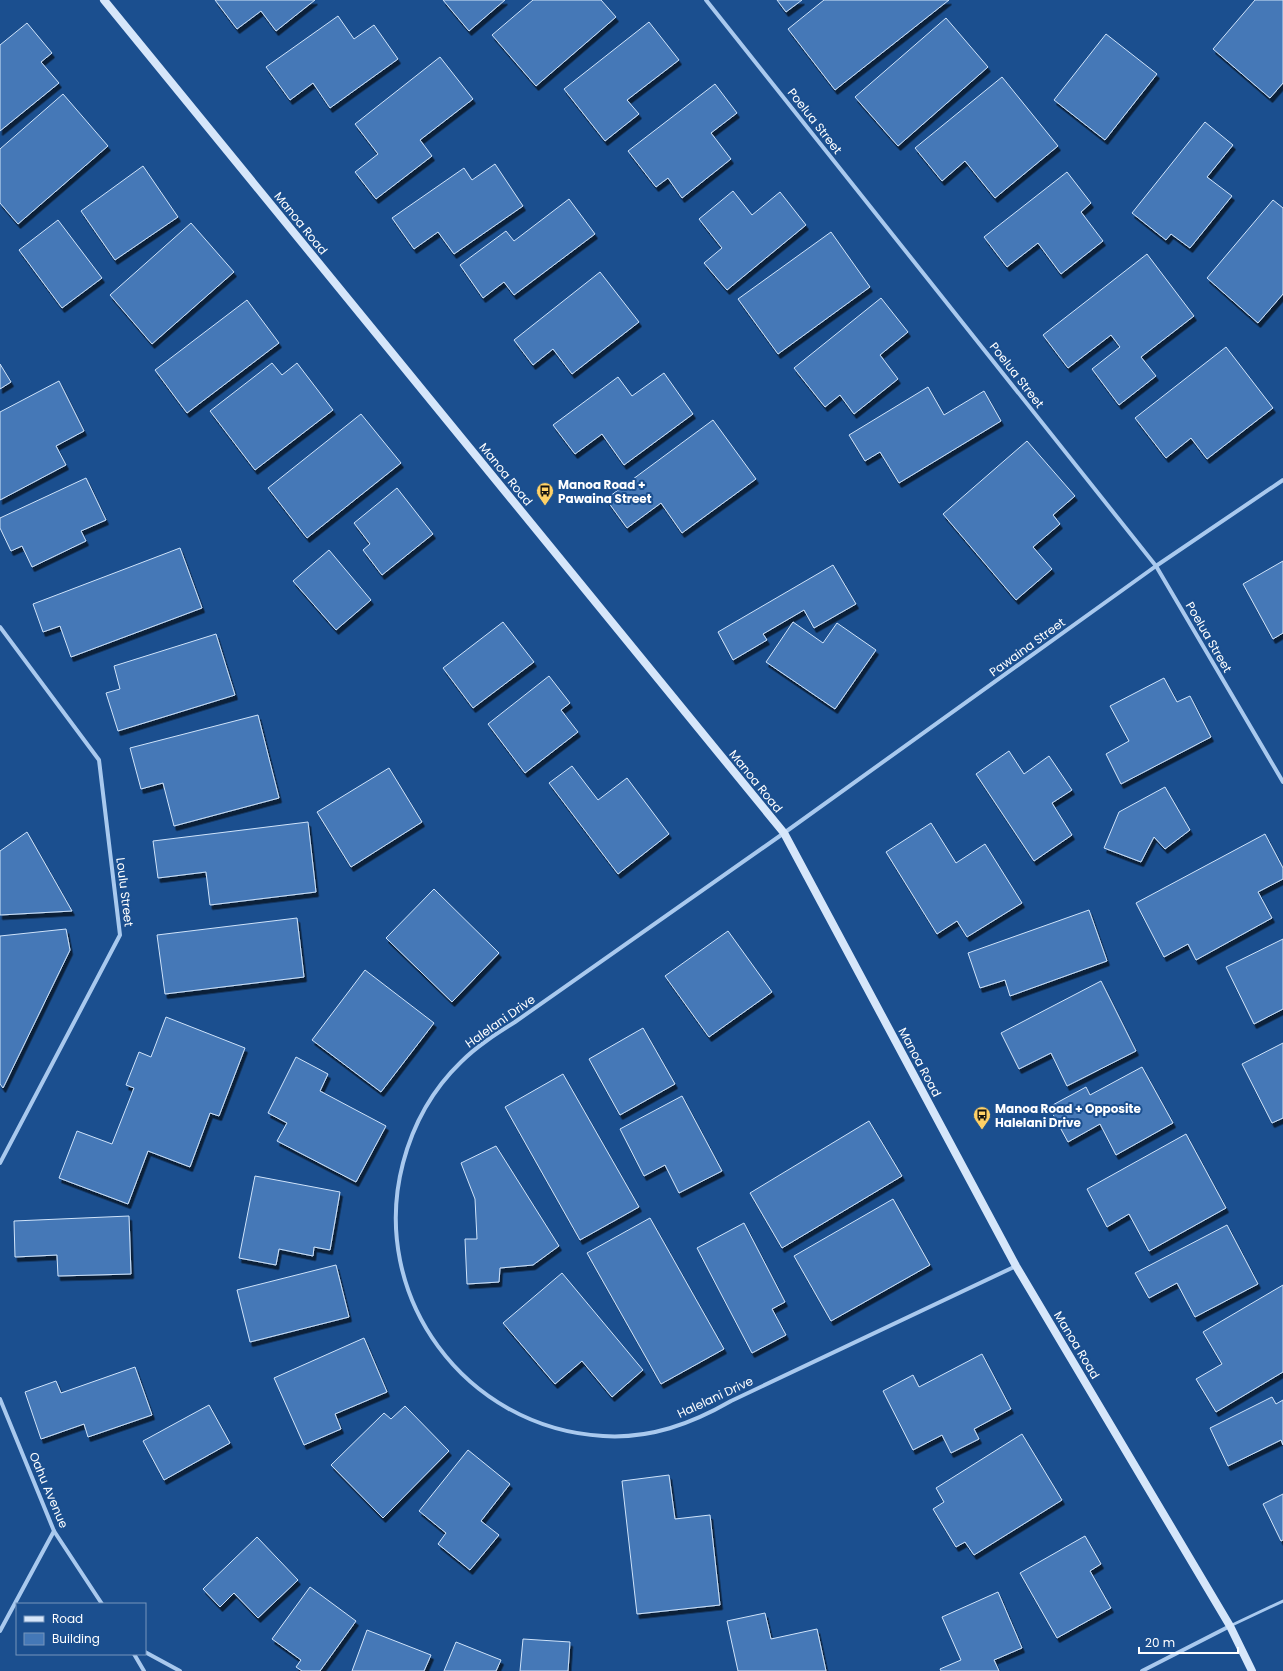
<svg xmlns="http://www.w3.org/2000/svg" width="1283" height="1671" viewBox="0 0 1283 1671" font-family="Poppins,sans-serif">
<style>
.building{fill:#4478b7;stroke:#cfe3fa;filter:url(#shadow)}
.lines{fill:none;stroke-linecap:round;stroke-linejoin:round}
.lane{stroke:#a9c9ee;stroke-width:3}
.street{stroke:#a9c9ee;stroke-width:4}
.secondary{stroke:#d6e6fa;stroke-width:8}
.labels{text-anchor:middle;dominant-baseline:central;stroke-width:4;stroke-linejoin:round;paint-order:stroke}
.street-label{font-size:12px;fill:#fff;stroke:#1b4f8f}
.poi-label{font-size:12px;font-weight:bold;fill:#fff;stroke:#1b4f8f;text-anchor:start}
</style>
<defs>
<filter id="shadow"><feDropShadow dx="2.5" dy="4.5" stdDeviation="0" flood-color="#0009"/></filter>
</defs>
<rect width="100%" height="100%" fill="#1b4f8f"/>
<!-- building -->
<g class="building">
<path d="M215 0H315L276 31 261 11 237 29Z"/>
<path d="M443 0H505L469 31Z"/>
<path d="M533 0H601L616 17 536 86 492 35Z"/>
<path d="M777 0H802L786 12Z"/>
<path d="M824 0H949L835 90 788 29Z"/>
<path d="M1255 0H1283V83L1270 98 1213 49Z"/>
<path d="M338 16 354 39 374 25 398 59 330 108 313 83 290 100 266 67Z"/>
<path d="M946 18 988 67 898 146 855 97Z"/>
<path d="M649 22 679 60 627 100 639 114 605 141 564 89Z"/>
<path d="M27 23 52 53 41 62 59 83 0 131V45Z"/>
<path d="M1106 34 1157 74 1105 140 1054 100Z"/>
<path d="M440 57 473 99 420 140 432 156 376 199 355 172 378 154 355 124Z"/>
<path d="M1002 77 1058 146 995 198 965 161 942 181 915 148Z"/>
<path d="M715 84 737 113 711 133 731 159 682 198 668 178 656 187 628 151Z"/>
<path d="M63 94 108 146 18 224 0 203V149Z"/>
<path d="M1205 122 1233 145 1207 177 1232 196 1190 248 1171 234 1166 240 1132 213Z"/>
<path d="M495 164 523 206 454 254 438 232 414 249 392 218 464 168 472 180Z"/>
<path d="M143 166 178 217 115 260 81 211Z"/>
<path d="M1067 172 1091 203 1081 212 1103 241 1061 274 1038 243 1007 267 984 237Z"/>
<path d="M733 191 752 215 780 192 806 225 727 290 704 263 722 248 699 219Z"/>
<path d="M569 199 595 234 514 295 504 282 483 298 460 265 506 231 514 241Z"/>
<path d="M1273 200 1283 208V294L1258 323 1207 278Z"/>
<path d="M58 220 102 278 62 308 19 250Z"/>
<path d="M191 223 234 272 152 344 110 295Z"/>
<path d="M831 232 870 287 778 354 738 299Z"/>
<path d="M1147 254 1194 316 1141 357 1156 376 1119 405 1092 369 1120 347 1111 335 1068 368 1043 335Z"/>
<path d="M600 272 639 322 572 374 553 349 533 365 514 340Z"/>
<path d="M881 298 908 332 880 355 898 379 854 414 840 395 825 407 794 368Z"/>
<path d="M247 300 279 343 187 413 155 370Z"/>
<path d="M1226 347 1273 408 1207 459 1191 438 1166 458 1135 418Z"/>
<path d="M272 363 282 375 297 363 333 410 255 470 210 411Z"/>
<path d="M0 364 11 382 0 389Z"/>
<path d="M664 373 693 414 624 465 602 434 575 454 553 425 618 377 632 396Z"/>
<path d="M59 381 84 431 56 446 66 465 0 500V412Z"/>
<path d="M928 387 944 415 984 391 1001 421 899 483 880 452 865 461 849 435Z"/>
<path d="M361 414 401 463 307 538 268 488Z"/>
<path d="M713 420 756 479 682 533 661 503 627 528 606 499Z"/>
<path d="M1027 441 1075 496 1053 515 1060 524 1033 547 1052 569 1016 600 943 514Z"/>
<path d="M86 478 106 520 81 531 86 541 32 567 22 546 11 551 0 528V518Z"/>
<path d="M397 488 433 534 382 575 363 550 370 544 354 523Z"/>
<path d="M180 548 202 608 71 657 60 626 43 632 33 604Z"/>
<path d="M329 550 371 600 336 630 293 581Z"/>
<path d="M1283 561V633L1273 639 1243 584Z"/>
<path d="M833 565 856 604 814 628 804 610 763 634 767 640 733 660 718 632Z"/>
<path d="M503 622 534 662 473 708 443 668Z"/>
<path d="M793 622 823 643 837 623 876 650 835 709 766 662Z"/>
<path d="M216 634 235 695 118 731 106 693 120 689 114 666Z"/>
<path d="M549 676 570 703 561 710 578 732 525 773 488 724Z"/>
<path d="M1164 678 1177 702 1190 696 1211 737 1121 784 1106 754 1129 741 1110 706Z"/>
<path d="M258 715 279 798 174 826 163 783 141 789 130 748Z"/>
<path d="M1009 751 1024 774 1049 756 1072 790 1052 803 1072 835 1034 861 976 774Z"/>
<path d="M572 766 598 800 627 778 669 834 618 874 549 783Z"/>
<path d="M389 768 422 822 351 867 317 812Z"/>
<path d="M1165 787 1190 830 1165 849 1154 837 1141 862 1104 848 1119 812Z"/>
<path d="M308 822 316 892 210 905 206 872 158 878 153 841Z"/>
<path d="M931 823 956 863 985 844 1022 903 967 937 957 921 937 934 886 852Z"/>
<path d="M27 832 72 911 0 915V851Z"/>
<path d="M1265 834 1283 868V879L1258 892 1272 918 1196 960 1188 944 1164 957 1136 903Z"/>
<path d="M434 889 499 953 452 1002 386 938Z"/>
<path d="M1089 910 1107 961 1010 996 1005 980 980 988 968 953Z"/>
<path d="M297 918 304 977 165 994 157 935Z"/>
<path d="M66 929 70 950 3 1088 0 1084V936Z"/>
<path d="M728 931 772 992 709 1037 665 976Z"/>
<path d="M1283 939V1009L1254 1024 1226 967Z"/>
<path d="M365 970 434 1023 381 1092 312 1040Z"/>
<path d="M1101 981 1136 1051 1067 1086 1051 1053 1019 1069 1001 1033Z"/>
<path d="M166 1017 245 1048 219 1116 210 1113 190 1167 148 1151 128 1204 59 1178 77 1131 112 1144 134 1088 126 1085 139 1052 151 1057Z"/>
<path d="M643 1028 675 1084 620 1115 589 1059Z"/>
<path d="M1283 1043V1118L1272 1123 1242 1064Z"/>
<path d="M296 1057 328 1074 320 1091 386 1126 356 1182 277 1141 287 1123 268 1113Z"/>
<path d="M1142 1067 1173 1123 1116 1155 1100 1124 1068 1142 1049 1107 1086 1087 1090 1095Z"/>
<path d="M563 1074 639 1207 580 1240 505 1107Z"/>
<path d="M682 1096 722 1171 679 1193 665 1165 644 1176 620 1129Z"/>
<path d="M869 1121 902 1176 782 1248 750 1193Z"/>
<path d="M1186 1134 1226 1208 1149 1251 1129 1214 1107 1227 1087 1189Z"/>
<path d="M496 1146 559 1246 533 1265 500 1268 499 1282 467 1284 465 1239H477L475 1199 461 1163Z"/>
<path d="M255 1176 340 1192 330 1250 314 1247 313 1256 279 1249 276 1265 239 1258Z"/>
<path d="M893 1199 930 1265 831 1321 794 1256Z"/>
<path d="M129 1216 131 1274 58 1276 57 1255 15 1257 14 1221Z"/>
<path d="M650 1218 724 1349 661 1384 587 1253Z"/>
<path d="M744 1223 785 1302 772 1309 786 1335 752 1353 697 1248Z"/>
<path d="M1227 1225 1258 1284 1195 1317 1177 1283 1149 1298 1135 1273Z"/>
<path d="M336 1265 349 1317 250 1342 237 1290Z"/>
<path d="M562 1273 643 1370 612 1397 582 1361 555 1384 503 1323Z"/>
<path d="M1283 1285V1372L1216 1412 1196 1379 1222 1364 1203 1332Z"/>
<path d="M364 1338 387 1392 335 1414 341 1429 304 1445 274 1378Z"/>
<path d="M982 1354 1011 1409 974 1429 979 1439 951 1453 942 1435 913 1450 883 1391 913 1375 919 1387Z"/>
<path d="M135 1367 152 1415 88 1437 84 1424 41 1439 25 1392 56 1381 61 1393Z"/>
<path d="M1272 1397 1276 1404 1283 1400V1445L1281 1440 1228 1466 1210 1428Z"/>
<path d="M209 1405 230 1443 164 1480 143 1441Z"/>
<path d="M405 1406 449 1451 383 1518 331 1465 384 1413 391 1419Z"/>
<path d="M1022 1434 1062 1500 974 1555 965 1542 956 1547 933 1509 944 1502 936 1488Z"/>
<path d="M468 1450 510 1484 481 1521 499 1535 470 1570 438 1544 446 1533 419 1511Z"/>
<path d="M669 1475 675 1519 710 1515 720 1605 637 1614 622 1481Z"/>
<path d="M1283 1494V1540L1281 1541 1263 1504Z"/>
<path d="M1085 1536 1101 1564 1090 1571 1111 1608 1057 1638 1020 1573Z"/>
<path d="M257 1537 298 1580 258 1618 234 1593 220 1607 203 1589Z"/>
<path d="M310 1587 356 1621 320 1671H302L296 1667 301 1660 272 1639Z"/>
<path d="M998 1592 1022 1648 994 1660 999 1671H941L940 1669 961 1660 942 1617Z"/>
<path d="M765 1613 771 1639 817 1629 826 1671H738L727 1621Z"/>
<path d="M367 1630 431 1655 424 1671H352Z"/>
<path d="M523 1639 570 1642 568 1671H520Z"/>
<path d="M456 1642 501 1660 496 1671H444Z"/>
</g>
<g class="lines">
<!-- lane -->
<path class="lane" d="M1230 1626 1283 1601"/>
<!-- street -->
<g class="street">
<path d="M706 0 1156 566 1283 782"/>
<path d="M0 627 99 760 120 935 0 1163"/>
<path d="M1016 1266 731 1401C691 1424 650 1439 603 1436 465 1428 368 1296 403 1163 413 1125 433 1089 461 1062 477 1046 496 1034 515 1022L784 833 1156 566 1283 480"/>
<path d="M0 1399 54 1531 102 1604"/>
<path d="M0 1631 54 1531"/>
<path d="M145 1652 180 1671"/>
<path d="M134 1654 144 1671"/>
<path d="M1142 1671 1230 1626"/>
</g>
<!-- secondary -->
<path class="secondary" d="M104 0 784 833 1016 1266 1230 1626 1252 1671"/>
</g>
<!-- icons -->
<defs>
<g id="bus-pin" transform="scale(0.9)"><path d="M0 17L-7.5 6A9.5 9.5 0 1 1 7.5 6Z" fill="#ffd166" stroke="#1b4f8f"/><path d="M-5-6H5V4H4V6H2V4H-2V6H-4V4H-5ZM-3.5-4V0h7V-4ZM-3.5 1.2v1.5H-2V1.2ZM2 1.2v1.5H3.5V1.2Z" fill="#111"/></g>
</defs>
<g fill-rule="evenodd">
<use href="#bus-pin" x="545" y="491"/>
<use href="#bus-pin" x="982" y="1115"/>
</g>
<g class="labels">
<!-- street labels -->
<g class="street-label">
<text transform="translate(815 121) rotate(52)">Poelua Street</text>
<text transform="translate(301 223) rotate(51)">Manoa Road</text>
<text transform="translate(1017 375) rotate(52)">Poelua Street</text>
<text transform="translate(506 474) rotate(51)">Manoa Road</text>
<text transform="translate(1209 637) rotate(60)">Poelua Street</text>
<text transform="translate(1027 647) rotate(-36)">Pawaina Street</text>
<text transform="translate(756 781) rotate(51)">Manoa Road</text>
<text transform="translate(125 892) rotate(83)">Loulu Street</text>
<text transform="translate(500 1021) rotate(-35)">Halelani Drive</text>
<text transform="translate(920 1062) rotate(62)">Manoa Road</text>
<text transform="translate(1077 1345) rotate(59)">Manoa Road</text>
<text transform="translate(715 1397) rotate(-25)">Halelani Drive</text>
<text transform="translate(49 1490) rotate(67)">Oahu Avenue</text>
</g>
<!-- poi labels -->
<g class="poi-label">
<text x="558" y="484">Manoa Road +<tspan x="558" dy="14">Pawaina Street</tspan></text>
<text x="995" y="1108">Manoa Road + Opposite<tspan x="995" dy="14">Halelani Drive</tspan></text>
</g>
</g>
<!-- legend -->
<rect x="16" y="1603" width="130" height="52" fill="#1b4f8f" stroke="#7695bc"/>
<rect x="24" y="1616" width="20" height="6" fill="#d6e6fa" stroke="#7695bc"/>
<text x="52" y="1623" font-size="12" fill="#ffffff">Road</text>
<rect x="24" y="1633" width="20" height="12" fill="#4478b7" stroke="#7695bc"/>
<text x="52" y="1643" font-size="12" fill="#ffffff">Building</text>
<!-- scale -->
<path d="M1139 1647v6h99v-6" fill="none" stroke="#ffffff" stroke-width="2"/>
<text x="1145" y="1647" font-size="12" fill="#ffffff" stroke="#1b4f8f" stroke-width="3" paint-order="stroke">20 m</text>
</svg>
